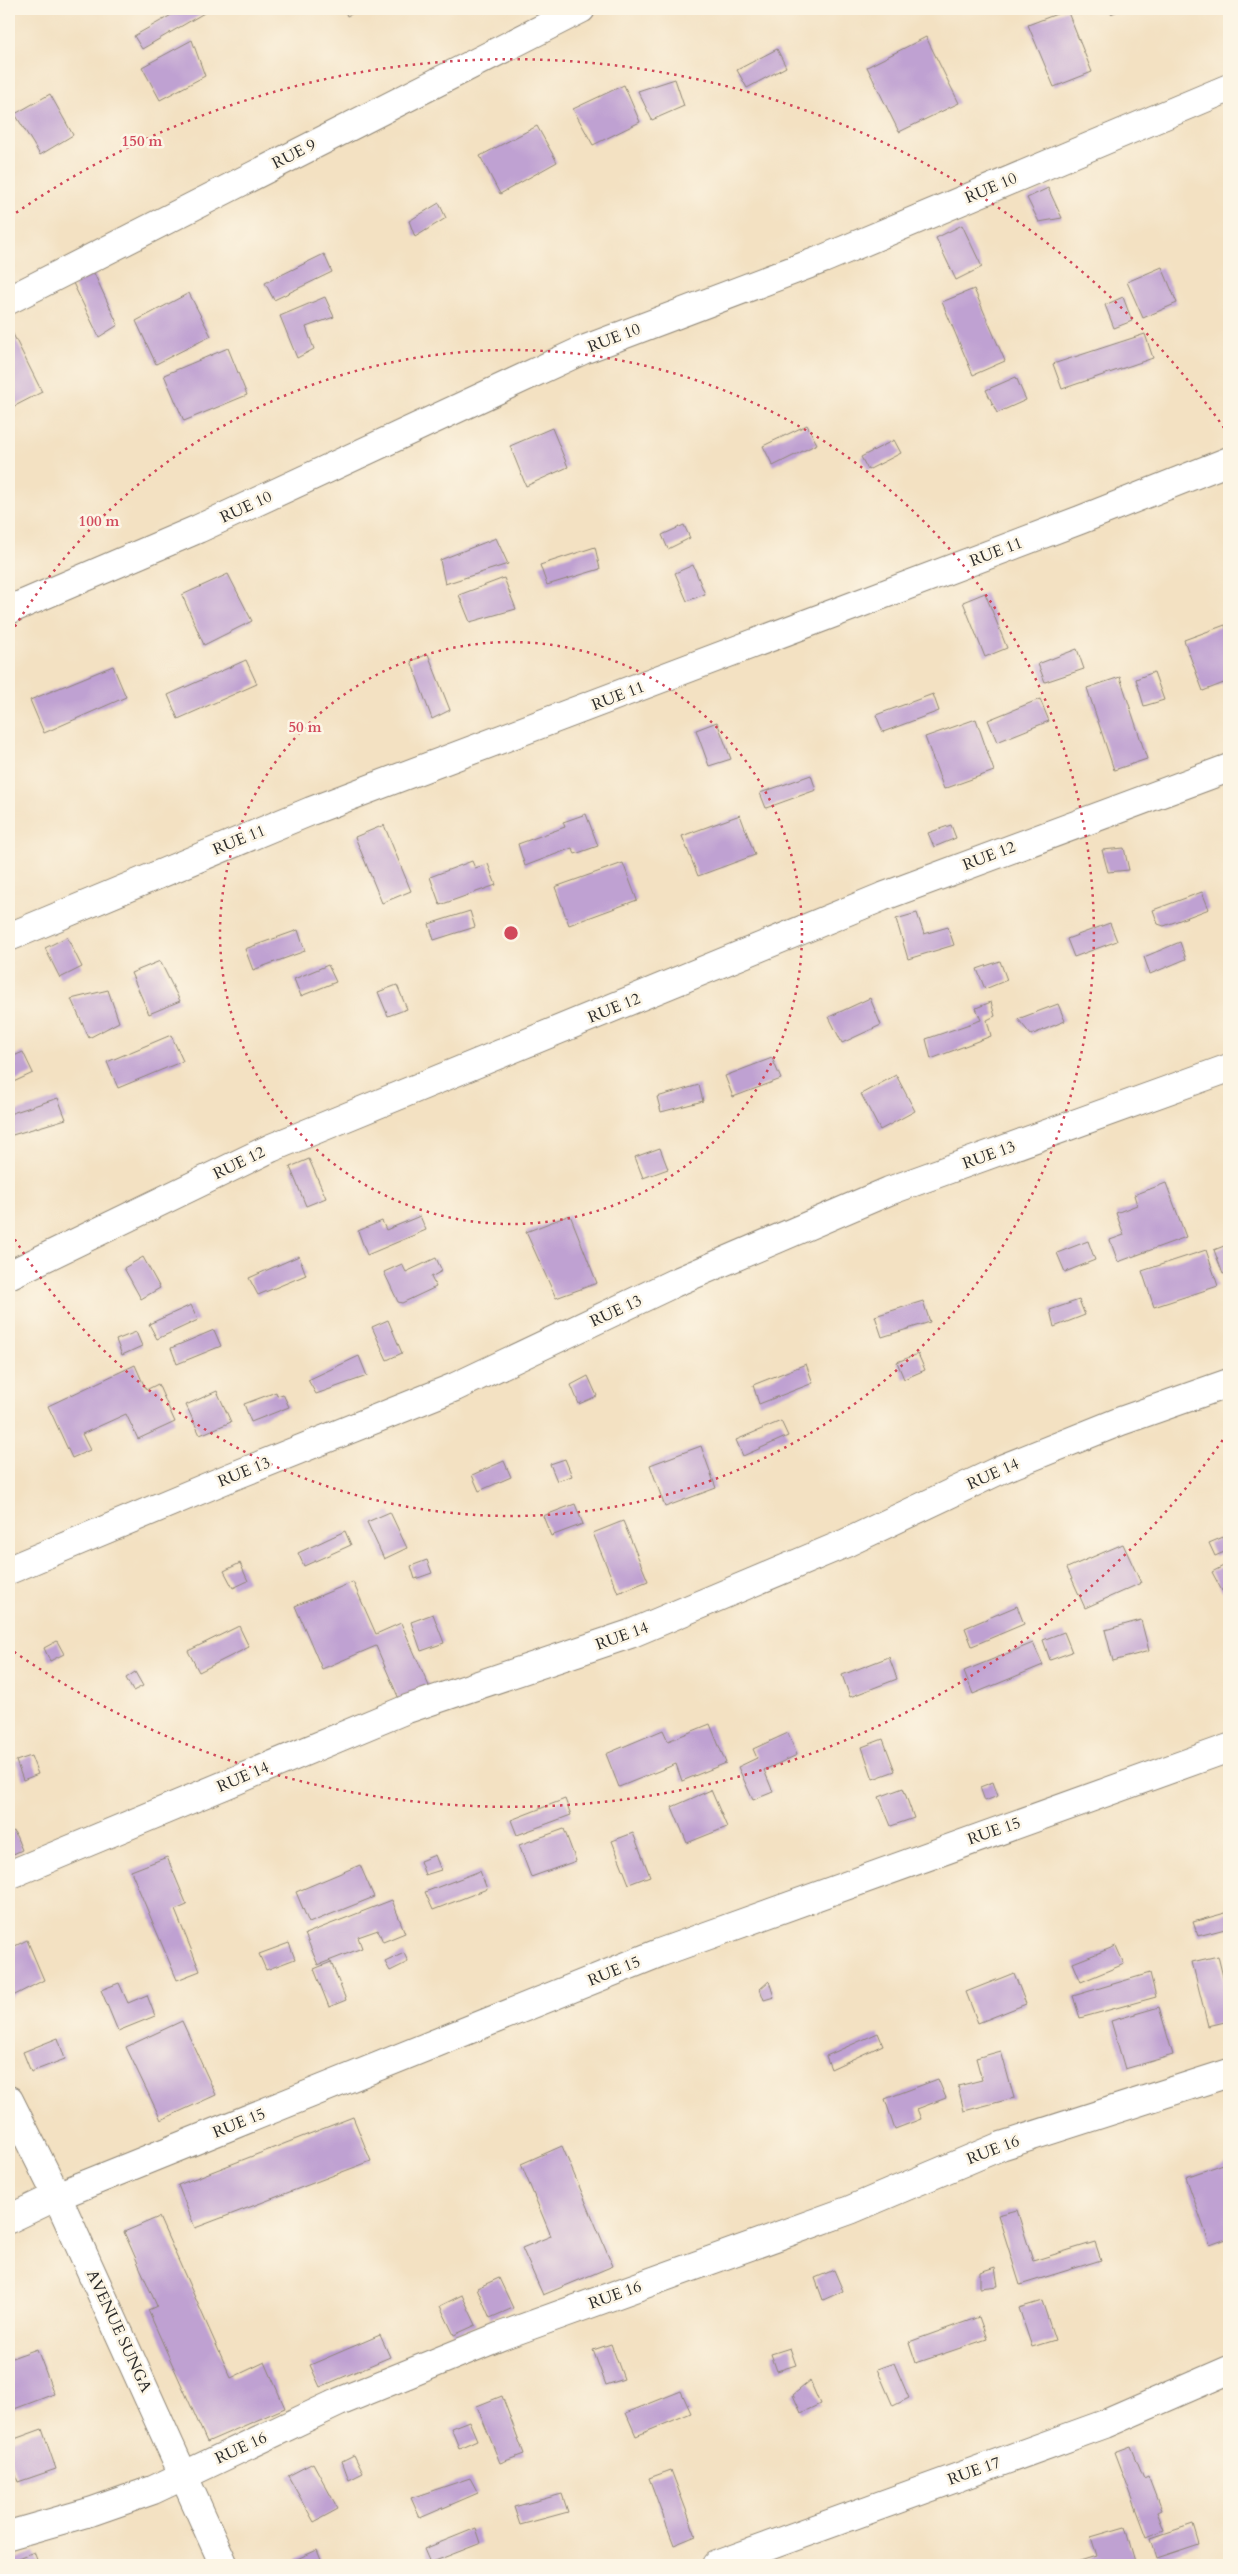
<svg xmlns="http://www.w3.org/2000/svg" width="1238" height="2574" viewBox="0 0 1238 2574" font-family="Cardo,serif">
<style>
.building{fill:#bfa1d2}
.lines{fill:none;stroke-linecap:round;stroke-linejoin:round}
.minor-casing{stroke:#8f8676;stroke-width:30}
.minor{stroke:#fff;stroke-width:28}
.ring{fill:none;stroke:#d1495b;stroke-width:2.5;stroke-dasharray:2.5 5}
.labels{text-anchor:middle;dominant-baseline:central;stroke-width:5;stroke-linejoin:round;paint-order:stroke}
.street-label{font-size:16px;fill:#2b2b2b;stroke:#fcf5e5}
.centre{fill:#d1495b;stroke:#fcf5e5;stroke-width:2.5}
.ring-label{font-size:15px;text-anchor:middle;font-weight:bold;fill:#d1495b;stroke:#fcf5e5;stroke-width:5;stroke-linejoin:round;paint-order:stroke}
</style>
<rect width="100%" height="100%" fill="#fcf5e5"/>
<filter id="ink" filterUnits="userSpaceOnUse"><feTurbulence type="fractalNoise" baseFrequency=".02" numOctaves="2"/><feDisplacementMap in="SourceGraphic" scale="10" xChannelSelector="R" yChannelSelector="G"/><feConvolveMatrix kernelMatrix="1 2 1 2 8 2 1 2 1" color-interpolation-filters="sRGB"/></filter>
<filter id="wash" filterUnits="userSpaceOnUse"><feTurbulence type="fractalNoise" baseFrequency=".0096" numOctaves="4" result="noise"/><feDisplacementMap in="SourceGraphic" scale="20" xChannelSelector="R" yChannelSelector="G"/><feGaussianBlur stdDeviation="1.12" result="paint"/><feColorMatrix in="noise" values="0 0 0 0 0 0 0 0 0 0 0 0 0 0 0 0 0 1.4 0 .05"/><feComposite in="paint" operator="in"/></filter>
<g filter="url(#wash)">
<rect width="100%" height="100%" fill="#f3e1c2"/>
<g id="blocks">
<!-- building -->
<g class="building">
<path d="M182 9H211L142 49 134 36Z"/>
<path d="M344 9H362L347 16Z"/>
<path d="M1108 9H1122L1111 14Z"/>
<path d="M1067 10 1092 72 1054 87 1028 25Z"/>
<path d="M926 37 959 103 899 132 867 67Z"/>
<path d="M192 40 205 76 160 100 142 67Z"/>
<path d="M777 49 786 67 747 88 737 70Z"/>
<path d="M675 79 684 106 652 120 638 91Z"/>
<path d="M624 85 640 122 593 145 573 109Z"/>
<path d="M50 94 73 135 40 155 15 114Z"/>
<path d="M537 126 557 162 500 194 480 156Z"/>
<path d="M1048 188 1062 218 1039 222 1027 198Z"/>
<path d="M439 203 446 218 415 237 409 221Z"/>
<path d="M962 225 982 267 956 280 936 238Z"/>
<path d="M324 254 332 272 274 300 265 283Z"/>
<path d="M1162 267 1177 303 1143 318 1127 282Z"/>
<path d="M94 273 118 325 99 337 73 283Z"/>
<path d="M974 289 1005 361 973 375 942 302Z"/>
<path d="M189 293 211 336 156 364 136 321Z"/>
<path d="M325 297 334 317 306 327 314 349 297 358 280 316Z"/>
<path d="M1123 297 1132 321 1114 328 1105 305Z"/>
<path d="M9 326 42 392 9 409Z"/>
<path d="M1145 334 1153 358 1062 389 1053 364Z"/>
<path d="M228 348 247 395 184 421 164 375Z"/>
<path d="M1016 377 1026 400 997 413 986 390Z"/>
<path d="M807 425 817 444 773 466 763 446Z"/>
<path d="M552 428 568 467 526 486 510 446Z"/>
<path d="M894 440 901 453 868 470 861 457Z"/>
<path d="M684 525 690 538 668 549 662 535Z"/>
<path d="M496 538 508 564 445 584 440 560Z"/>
<path d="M595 547 600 569 547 585 540 565Z"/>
<path d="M693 565 705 594 687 601 675 573Z"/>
<path d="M228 574 252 621 204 645 182 595Z"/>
<path d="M504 578 516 609 470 622 459 595Z"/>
<path d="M985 593 1007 648 985 657 963 602Z"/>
<path d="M1225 625 1229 636V681L1203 691 1184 640Z"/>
<path d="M1077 649 1084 669 1045 682 1038 664Z"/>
<path d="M428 654 450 710 432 719 411 661Z"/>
<path d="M246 660 257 684 178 719 168 695Z"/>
<path d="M113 666 126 697 44 733 30 700Z"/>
<path d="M1154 672 1164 700 1144 706 1136 679Z"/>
<path d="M1120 677 1147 759 1114 770 1087 688Z"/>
<path d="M933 694 939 711 883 732 876 715Z"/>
<path d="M1040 699 1049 721 997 742 988 720Z"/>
<path d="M976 719 994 771 944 789 925 737Z"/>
<path d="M717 722 731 759 709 766 696 730Z"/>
<path d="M811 775 816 790 766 808 760 793Z"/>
<path d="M586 814 598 846 575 854 572 848 525 866 518 844 565 827 563 822Z"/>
<path d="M740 815 755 855 698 876 682 836Z"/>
<path d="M384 825 411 891 382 903 355 837Z"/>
<path d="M951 825 956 838 934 847 928 833Z"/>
<path d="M1124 848 1129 870 1108 872 1102 850Z"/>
<path d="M472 861 475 868 488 864 496 885 440 905 430 877Z"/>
<path d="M623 863 637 900 569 925 555 887Z"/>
<path d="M1202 892 1209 909 1164 926 1158 924 1153 910Z"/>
<path d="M470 911 475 927 434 940 429 924Z"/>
<path d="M917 913 924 934 948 927 954 945 908 959 896 919Z"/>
<path d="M1110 923 1117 941 1074 957 1067 939Z"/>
<path d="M298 930 305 951 253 970 245 949Z"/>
<path d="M67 937 82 967 60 978 45 948Z"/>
<path d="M1180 942 1186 959 1150 974 1144 957Z"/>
<path d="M160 961 180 1001 149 1014 131 973Z"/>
<path d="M1000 961 1007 980 985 989 977 969Z"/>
<path d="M328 965 336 982 301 996 294 979Z"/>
<path d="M397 985 407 1009 388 1016 378 992Z"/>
<path d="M108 990 119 1022 89 1038 71 999Z"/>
<path d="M870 998 881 1025 842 1043 829 1017Z"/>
<path d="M991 1002 995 1016 987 1020 991 1036 931 1059 926 1039 981 1020 976 1008Z"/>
<path d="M1058 1004 1065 1021 1031 1035 1018 1019Z"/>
<path d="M171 1035 183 1061 118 1088 107 1062Z"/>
<path d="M23 1052 33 1073 9 1084V1058Z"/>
<path d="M772 1058 781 1079 733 1097 725 1076Z"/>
<path d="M896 1075 915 1111 880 1130 861 1094Z"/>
<path d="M699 1085 703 1101 661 1112 657 1097Z"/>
<path d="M58 1098 66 1119 9 1136V1114Z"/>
<path d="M660 1148 668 1169 643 1178 635 1157Z"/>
<path d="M309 1159 326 1198 306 1206 290 1167Z"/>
<path d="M1166 1183 1186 1237 1118 1262 1110 1240 1124 1235 1116 1213 1137 1205 1134 1195Z"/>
<path d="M570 1215 597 1283 556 1298 526 1232Z"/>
<path d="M420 1216 426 1230 367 1255 358 1231 382 1221 386 1230Z"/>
<path d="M1088 1241 1095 1260 1065 1272 1057 1253Z"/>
<path d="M1229 1244V1272L1223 1274 1214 1250Z"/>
<path d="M1206 1250 1218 1286 1154 1307 1142 1271Z"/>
<path d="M299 1256 306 1275 258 1295 249 1278Z"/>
<path d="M143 1257 160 1288 141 1299 124 1268Z"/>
<path d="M436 1258 442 1271 431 1277 436 1287 402 1303 398 1302 384 1272 402 1264 406 1272Z"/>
<path d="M1079 1300 1085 1315 1054 1327 1050 1310Z"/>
<path d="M923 1301 930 1322 882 1337 875 1316Z"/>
<path d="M191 1305 198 1320 157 1339 149 1324Z"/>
<path d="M388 1320 402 1353 387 1360 372 1327Z"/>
<path d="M214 1330 221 1346 177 1364 171 1348Z"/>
<path d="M136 1332 142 1346 122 1355 116 1340Z"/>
<path d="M918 1354 925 1370 904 1379 897 1362Z"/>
<path d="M359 1356 367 1376 316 1394 308 1380Z"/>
<path d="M806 1364 813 1383 759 1404 753 1385Z"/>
<path d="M135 1365 146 1390 158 1384 175 1422 138 1439 126 1414 82 1434 90 1450 72 1458 48 1406Z"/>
<path d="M588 1376 597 1396 579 1404 571 1385Z"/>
<path d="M217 1391 231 1422 200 1435 186 1405Z"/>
<path d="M276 1392 277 1396 283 1394 289 1407 251 1422 244 1404Z"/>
<path d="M781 1421 788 1436 743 1456 736 1440Z"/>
<path d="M701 1446 716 1488 665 1507 650 1465Z"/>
<path d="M565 1459 572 1476 557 1481 550 1464Z"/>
<path d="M504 1461 511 1477 479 1491 472 1475Z"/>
<path d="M575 1504 583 1524 551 1536 543 1516Z"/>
<path d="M390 1512 407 1548 384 1559 367 1522Z"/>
<path d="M623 1521 648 1581 618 1593 593 1533Z"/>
<path d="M345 1531 351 1545 304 1566 298 1553Z"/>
<path d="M1228 1535 1229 1550 1215 1556 1209 1543Z"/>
<path d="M1123 1544 1141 1583 1085 1608 1067 1568Z"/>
<path d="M427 1560 432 1573 415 1579 411 1566Z"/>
<path d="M240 1563 248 1581 233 1588 224 1571Z"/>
<path d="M1229 1563V1587L1222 1591 1212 1572Z"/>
<path d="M353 1582 376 1634 401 1623 429 1686 399 1699 376 1646 322 1669 295 1606Z"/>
<path d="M1017 1606 1024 1624 972 1646 965 1628Z"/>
<path d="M433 1614 444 1643 421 1651 411 1622Z"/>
<path d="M1141 1620 1149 1651 1113 1661 1105 1630Z"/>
<path d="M239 1626 249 1647 199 1672 188 1651Z"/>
<path d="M1064 1632 1072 1652 1050 1660 1043 1640Z"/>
<path d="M57 1641 64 1654 50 1661 44 1648Z"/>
<path d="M1033 1643 1043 1665 973 1694 964 1671Z"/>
<path d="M889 1657 897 1679 850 1697 842 1675Z"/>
<path d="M135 1672 143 1686 133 1691 126 1678Z"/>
<path d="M710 1724 726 1763 682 1781 676 1764 619 1787 606 1754 663 1730 668 1741Z"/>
<path d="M788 1733 797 1755 764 1770 773 1792 753 1800 738 1767 757 1758 753 1749Z"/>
<path d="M883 1739 895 1771 873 1779 862 1747Z"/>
<path d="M31 1756 38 1774 23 1780 16 1761Z"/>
<path d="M993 1782 998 1796 985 1801 980 1787Z"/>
<path d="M903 1788 914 1818 891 1826 879 1797Z"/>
<path d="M711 1790 727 1827 687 1843 672 1807Z"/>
<path d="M565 1799 571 1815 517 1835 511 1820Z"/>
<path d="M564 1829 576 1861 531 1877 519 1845Z"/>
<path d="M14 1831 22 1850 9 1856V1833Z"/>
<path d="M633 1833 650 1876 629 1884 612 1841Z"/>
<path d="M435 1855 441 1870 425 1875 420 1861Z"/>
<path d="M167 1857 187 1905 175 1910 200 1971 177 1980 131 1871Z"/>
<path d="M360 1865 374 1897 309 1923 296 1892Z"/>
<path d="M480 1871 487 1889 433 1910 425 1892Z"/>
<path d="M392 1900 405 1933 383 1942 378 1930 358 1937 362 1948 318 1965 305 1934Z"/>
<path d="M1229 1912V1928L1198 1936 1193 1922Z"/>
<path d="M27 1940 44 1980 9 1998V1949Z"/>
<path d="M289 1943 295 1959 266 1970 259 1954Z"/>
<path d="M1116 1946 1124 1964 1081 1982 1073 1963Z"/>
<path d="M404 1953 408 1962 390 1971 385 1962Z"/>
<path d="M1218 1956 1229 2002V2021L1208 2026 1192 1962Z"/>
<path d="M331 1962 346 2000 329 2007 314 1969Z"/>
<path d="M1014 1973 1026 2004 978 2023 966 1992Z"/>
<path d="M1150 1973 1156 1997 1080 2018 1073 1996Z"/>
<path d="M769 1981 774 1997 764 2000 760 1989Z"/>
<path d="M119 1983 128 2003 147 1995 155 2016 118 2031 101 1990Z"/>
<path d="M1159 2007 1173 2055 1125 2069 1111 2021Z"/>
<path d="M182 2021 216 2095 161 2120 126 2047Z"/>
<path d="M878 2033 883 2045 831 2069 826 2056Z"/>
<path d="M58 2038 65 2059 31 2072 23 2052Z"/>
<path d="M1001 2051 1014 2098 964 2111 958 2086 982 2080 976 2058Z"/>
<path d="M938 2079 946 2098 917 2109 921 2119 895 2129 885 2099Z"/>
<path d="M353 2117 371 2161 195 2228 178 2185Z"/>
<path d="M562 2146 613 2266 543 2295 522 2248 551 2236 521 2164Z"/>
<path d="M1229 2162V2238L1210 2245 1186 2177Z"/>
<path d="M1017 2210 1033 2261 1095 2242 1101 2260 1020 2285 998 2215Z"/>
<path d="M159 2217 231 2378 265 2362 285 2408 207 2442 148 2310 157 2306 124 2232Z"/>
<path d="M995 2267 998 2286 980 2288V2272Z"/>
<path d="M834 2270 843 2291 823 2300 815 2278Z"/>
<path d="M499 2278 513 2308 490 2318 477 2288Z"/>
<path d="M462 2295 476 2325 454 2335 440 2306Z"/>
<path d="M1042 2301 1055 2340 1032 2347 1019 2308Z"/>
<path d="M979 2317 987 2339 916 2363 909 2342Z"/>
<path d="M380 2335 390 2357 320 2387 310 2365Z"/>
<path d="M611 2344 624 2379 606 2385 593 2350Z"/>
<path d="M790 2348 796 2365 777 2371 771 2354Z"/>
<path d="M37 2349 54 2394 9 2411V2359Z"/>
<path d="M894 2363 909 2398 893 2406 877 2369Z"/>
<path d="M810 2381 820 2404 801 2413 793 2395Z"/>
<path d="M681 2391 691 2413 636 2436 626 2413Z"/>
<path d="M502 2396 524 2454 500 2463 477 2406Z"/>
<path d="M469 2421 477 2440 459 2448 451 2428Z"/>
<path d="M42 2429 56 2469 18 2482 9 2456V2441Z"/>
<path d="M1131 2446 1144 2478 1148 2476 1161 2510 1157 2512 1164 2530 1147 2537 1115 2452Z"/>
<path d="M354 2455 363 2473 349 2480 342 2461Z"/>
<path d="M313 2463 338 2509 314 2522 288 2476Z"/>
<path d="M671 2470 696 2536 674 2545 649 2478Z"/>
<path d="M470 2478 478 2493 420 2518 411 2498Z"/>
<path d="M562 2494 568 2512 520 2525 514 2507Z"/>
<path d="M1193 2524 1199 2544 1157 2558 1151 2538Z"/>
<path d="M1125 2527 1136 2565H1068L1097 2556 1091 2537Z"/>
<path d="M476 2528 481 2543 430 2563 424 2549Z"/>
<path d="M317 2550 323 2565H284Z"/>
<path d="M34 2552 39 2565H16L14 2560Z"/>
</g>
</g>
</g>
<g filter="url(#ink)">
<use href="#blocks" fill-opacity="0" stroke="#8f8676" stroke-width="1"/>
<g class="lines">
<!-- minor casing -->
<g class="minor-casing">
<g id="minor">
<path d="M9 300 581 9"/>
<path d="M9 610 198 529 583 350 823 259 1229 88"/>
<path d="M9 937 311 811 1080 520 1229 461"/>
<path d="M9 1275 271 1148 882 897 1229 768"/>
<path d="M9 1570 231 1477 455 1387 674 1283 889 1191 1229 1068"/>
<path d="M9 1875 407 1709 630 1634 846 1543 1004 1468 1121 1421 1229 1383"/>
<path d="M9 2100 57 2196 224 2565"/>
<path d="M9 2219 57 2196 659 1953 1229 1748"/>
<path d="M9 2535 93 2511 153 2490 339 2402 501 2336 850 2210 1001 2146 1229 2073"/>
<path d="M716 2565 1105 2424 1229 2370"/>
</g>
</g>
<!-- minor -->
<use href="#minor" class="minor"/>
</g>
</g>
<!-- distance rings -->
<g class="ring">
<circle cx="511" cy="933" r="291"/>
<path d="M11 633A583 583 0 1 1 11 1233"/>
<path d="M1227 1434A874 874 0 0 1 10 1649M10 217A874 874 0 0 1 1227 432"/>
</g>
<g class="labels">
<!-- street labels -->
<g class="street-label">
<text transform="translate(294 154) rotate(-27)">RUE 9</text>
<text transform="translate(991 188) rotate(-23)">RUE 10</text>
<text transform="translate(614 338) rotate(-21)">RUE 10</text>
<text transform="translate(246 507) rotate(-25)">RUE 10</text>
<text transform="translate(996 552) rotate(-21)">RUE 11</text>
<text transform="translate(618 696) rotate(-21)">RUE 11</text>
<text transform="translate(239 840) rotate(-22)">RUE 11</text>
<text transform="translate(989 856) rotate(-21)">RUE 12</text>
<text transform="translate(614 1008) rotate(-22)">RUE 12</text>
<text transform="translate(989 1155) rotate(-20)">RUE 13</text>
<text transform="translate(239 1163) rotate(-26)">RUE 12</text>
<text transform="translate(616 1311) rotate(-25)">RUE 13</text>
<text transform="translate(244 1472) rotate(-22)">RUE 13</text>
<text transform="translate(993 1474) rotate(-24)">RUE 14</text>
<text transform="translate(622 1636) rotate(-20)">RUE 14</text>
<text transform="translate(243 1777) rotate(-23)">RUE 14</text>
<text transform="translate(994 1831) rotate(-19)">RUE 15</text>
<text transform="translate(614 1971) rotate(-22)">RUE 15</text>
<text transform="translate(239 2123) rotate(-22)">RUE 15</text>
<text transform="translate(993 2150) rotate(-21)">RUE 16</text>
<text transform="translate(615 2295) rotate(-20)">RUE 16</text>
<text transform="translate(119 2331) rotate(65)">AVENUE SUNGA</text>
<text transform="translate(241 2448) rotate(-25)">RUE 16</text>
<text transform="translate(974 2471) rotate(-20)">RUE 17</text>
</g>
</g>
<circle cx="511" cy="933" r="8" class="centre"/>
<g class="ring-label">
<text x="142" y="146">150 m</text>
<text x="99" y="526">100 m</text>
<text x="305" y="732">50 m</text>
</g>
<!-- margin -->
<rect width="1238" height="2574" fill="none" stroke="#fcf5e5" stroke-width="30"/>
</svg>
